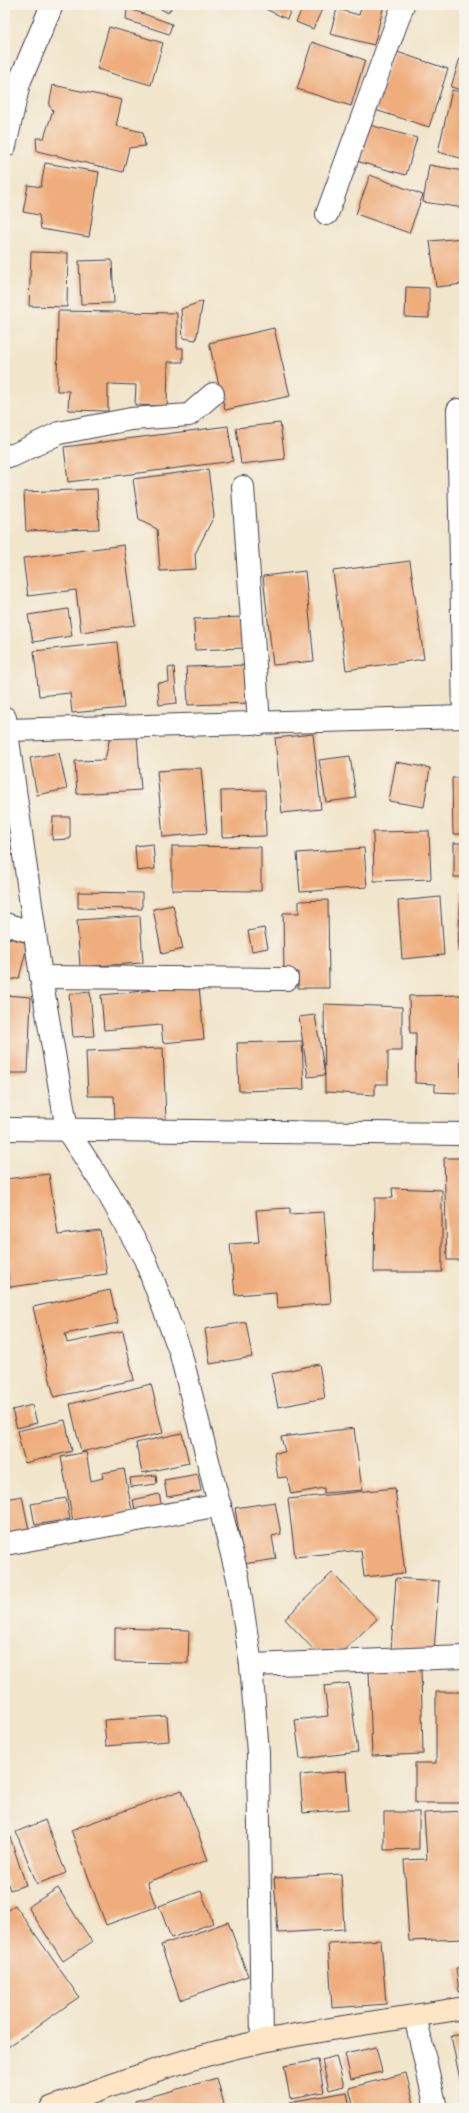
<svg xmlns="http://www.w3.org/2000/svg" width="469" height="2113" viewBox="0 0 469 2113" font-family="Cardo,serif">
<style>
.building{fill:#efad7d}
.lines{fill:none;stroke-linecap:round;stroke-linejoin:round}
.street-casing{stroke:#413f51;stroke-width:24}
.secondary-casing{stroke:#413f51;stroke-width:24}
.street{stroke:#fff;stroke-width:22}
.secondary{stroke:#fde5c5;stroke-width:22}
</style>
<rect width="100%" height="100%" fill="#f7f3e8"/>
<filter id="ink" filterUnits="userSpaceOnUse"><feTurbulence type="fractalNoise" baseFrequency=".025" numOctaves="2"/><feDisplacementMap in="SourceGraphic" scale="8" xChannelSelector="R" yChannelSelector="G"/><feConvolveMatrix kernelMatrix="1 2 1 2 8 2 1 2 1" color-interpolation-filters="sRGB"/></filter>
<filter id="wash" filterUnits="userSpaceOnUse"><feTurbulence type="fractalNoise" baseFrequency=".012" numOctaves="4" result="noise"/><feDisplacementMap in="SourceGraphic" scale="16" xChannelSelector="R" yChannelSelector="G"/><feGaussianBlur stdDeviation="0.9" result="paint"/><feColorMatrix in="noise" values="0 0 0 0 0 0 0 0 0 0 0 0 0 0 0 0 0 1.4 0 .05"/><feComposite in="paint" operator="in"/></filter>
<g filter="url(#wash)">
<rect width="100%" height="100%" fill="#f1e5cb"/>
<g id="blocks">
<!-- building -->
<g class="building">
<path d="M154 5H173L168 13Z"/>
<path d="M257 5H293L287 19Z"/>
<path d="M304 5H324L313 29 296 22Z"/>
<path d="M362 5H384L374 45 330 34 337 9 359 15Z"/>
<path d="M127 8 172 24 169 34 126 20Z"/>
<path d="M109 27 163 43 151 85 97 69Z"/>
<path d="M312 42 365 60 351 106 297 89Z"/>
<path d="M394 51 448 69 429 127 375 110Z"/>
<path d="M460 58 464 59V91L451 87Z"/>
<path d="M53 85 122 100 116 126 143 132 145 146 129 148 123 172 37 151 36 138H44L53 110 49 106Z"/>
<path d="M452 90 464 93V159L438 152Z"/>
<path d="M366 124 417 138 406 175 356 161Z"/>
<path d="M45 163 99 172 89 237 41 229 39 215 23 212 28 185 41 187Z"/>
<path d="M429 165 464 171V208L423 202Z"/>
<path d="M370 175 423 195 409 233 356 214Z"/>
<path d="M464 238V284L436 287 430 241Z"/>
<path d="M31 252 68 253 67 307 29 306Z"/>
<path d="M112 260 114 303 81 304 79 261Z"/>
<path d="M406 287 429 288V318L405 317Z"/>
<path d="M203 301 196 340 183 338 181 309Z"/>
<path d="M58 311 177 313V348H183V362H168L167 406 135 405 136 385 108 384V411L68 410 69 391H57Z"/>
<path d="M274 328 290 396 225 410 209 343Z"/>
<path d="M280 423 285 459 241 464 236 428Z"/>
<path d="M228 426 233 461 68 482 64 447Z"/>
<path d="M208 469 214 516 195 554 196 569 160 571 157 529 139 520 133 479Z"/>
<path d="M97 489 99 529 26 531 24 492Z"/>
<path d="M124 545 135 625 81 632 76 590 28 596 23 558Z"/>
<path d="M410 561 424 659 346 670 333 571Z"/>
<path d="M305 571 314 661 273 665 263 576Z"/>
<path d="M68 609 72 636 33 642 28 615Z"/>
<path d="M242 617 244 648 195 650 194 619Z"/>
<path d="M117 642 124 708 72 713 70 693 39 696 34 651Z"/>
<path d="M248 665 250 703 188 705 186 667Z"/>
<path d="M174 667 177 703 159 705 157 683 169 682 168 668Z"/>
<path d="M313 734 321 809 282 813 275 738Z"/>
<path d="M137 735 141 790 77 794 75 761 105 760 110 737Z"/>
<path d="M59 753 67 789 37 795 30 758Z"/>
<path d="M350 756 356 798 326 802 319 760Z"/>
<path d="M396 762 430 768 424 807 389 801Z"/>
<path d="M201 768 207 833 163 837 157 771Z"/>
<path d="M452 778H464V834H453Z"/>
<path d="M265 790 266 836 222 837 221 791Z"/>
<path d="M53 817H70V839L52 840Z"/>
<path d="M8 818 11 841H5V819Z"/>
<path d="M429 831 431 879 374 881 373 832Z"/>
<rect x="454" y="843" width="10" height="34"/>
<path d="M153 844 155 869 137 871 135 846Z"/>
<path d="M172 846 261 847V891L172 890Z"/>
<path d="M364 848 367 887 300 892 297 853Z"/>
<path d="M461 890H464V952L458 951Z"/>
<path d="M78 892 142 893V909L78 908Z"/>
<path d="M440 897 444 955 402 959 398 901Z"/>
<path d="M328 900 329 988H298V972H284L283 913H299V901Z"/>
<path d="M173 905 183 949 162 954 153 909Z"/>
<path d="M140 916 143 963 80 967 77 920Z"/>
<path d="M264 928 268 948 252 951 248 931Z"/>
<path d="M5 937 28 943 19 978 5 981Z"/>
<path d="M199 986 204 1039 163 1043 161 1025 104 1030 101 995Z"/>
<path d="M90 992 94 1036 73 1037 69 994Z"/>
<path d="M5 995 31 997 28 1073H5Z"/>
<path d="M464 995V1031H460L461 1093 435 1092V1084L415 1083 416 1033H410L409 996Z"/>
<path d="M324 1004 402 1007V1051H388V1084H375V1095L325 1092Z"/>
<path d="M315 1015 325 1075 308 1077 299 1017Z"/>
<path d="M302 1041 304 1089 239 1091 237 1043Z"/>
<path d="M163 1048 166 1119 115 1121 114 1096H88L86 1051Z"/>
<path d="M444 1158H464V1260H447Z"/>
<path d="M49 1174 58 1235 100 1230 107 1274 10 1287 5 1254V1179Z"/>
<path d="M392 1188 442 1190V1272H374L375 1198H393Z"/>
<path d="M290 1208V1214L324 1212 331 1303 277 1308 276 1292 235 1295 230 1244 259 1242 256 1210Z"/>
<path d="M110 1290 118 1323 65 1334 67 1343 123 1331 134 1380 54 1397 33 1307Z"/>
<path d="M246 1322 252 1357 210 1364 205 1329Z"/>
<path d="M319 1364 325 1398 278 1407 271 1374Z"/>
<path d="M151 1384 163 1433 81 1452 70 1404Z"/>
<path d="M32 1405 37 1423 17 1428 12 1410Z"/>
<path d="M65 1420 72 1451 25 1463 17 1431Z"/>
<path d="M354 1428 362 1490 324 1493V1488L291 1494 287 1477 278 1478 274 1453 285 1452 281 1437Z"/>
<path d="M182 1433 189 1463 142 1473 136 1443Z"/>
<path d="M86 1452 91 1481 103 1478 102 1473 124 1469 133 1516 74 1527 61 1457Z"/>
<path d="M198 1474 201 1491 167 1497 164 1480Z"/>
<path d="M156 1475 157 1484 131 1487 130 1478Z"/>
<path d="M395 1488 405 1573 364 1577 361 1550 295 1557 288 1499Z"/>
<path d="M159 1494 162 1507 136 1513 133 1500Z"/>
<path d="M22 1496 30 1535 5 1539V1499Z"/>
<path d="M66 1498 70 1519 35 1525 31 1504Z"/>
<path d="M275 1502 281 1534 272 1536 276 1559 244 1564 235 1508Z"/>
<path d="M332 1573 377 1619 343 1651H315L285 1619Z"/>
<path d="M396 1578 439 1581 434 1652 391 1649Z"/>
<path d="M115 1628 189 1630 188 1663 115 1662Z"/>
<path d="M421 1669 423 1754 372 1756 369 1670Z"/>
<path d="M349 1683 358 1752 300 1759 295 1720 328 1716 324 1686Z"/>
<path d="M436 1692H464V1803H415V1763H436Z"/>
<path d="M167 1716 169 1741 106 1746 104 1720Z"/>
<path d="M346 1771 349 1809 303 1813 300 1775Z"/>
<path d="M182 1790 208 1860 147 1882 156 1907 106 1925 71 1830Z"/>
<path d="M464 1811V1939L409 1941 404 1860 427 1859 424 1813Z"/>
<path d="M384 1812H419V1849L384 1850Z"/>
<path d="M45 1820 66 1873 37 1884 16 1832Z"/>
<path d="M10 1837 26 1885 10 1890 5 1876V1839Z"/>
<path d="M341 1874 344 1929 278 1933 274 1878Z"/>
<path d="M58 1888 92 1942 63 1961 28 1907Z"/>
<path d="M201 1891 213 1923 171 1938 159 1906Z"/>
<path d="M15 1905 79 1997 5 2049V1912Z"/>
<path d="M228 1922 248 1976 180 2000 161 1945Z"/>
<path d="M381 1940 386 2004 332 2008 328 1943Z"/>
<path d="M464 1967V1991L459 1992 456 1968Z"/>
<path d="M464 2034V2094H463L451 2036Z"/>
<path d="M376 2047 382 2072 351 2079 345 2054Z"/>
<path d="M336 2056 344 2086 329 2090 322 2060Z"/>
<path d="M318 2060 324 2092 290 2098 284 2066Z"/>
<path d="M406 2073 415 2108H354L349 2088Z"/>
<path d="M217 2078 225 2108H137L135 2101Z"/>
<path d="M347 2092 350 2108H290L289 2102Z"/>
</g>
</g>
</g>
<g filter="url(#ink)">
<use href="#blocks" fill-opacity="0" stroke="#413f51" stroke-width="1"/>
<g class="lines">
<!-- street casing -->
<g class="street-casing">
<g id="street">
<path d="M5 146 19 83 52 5"/>
<path d="M327 214 403 5"/>
<path d="M458 410 464 717"/>
<path d="M5 455 12 456 59 433 131 419 189 415 213 394"/>
<path d="M243 487 259 724"/>
<path d="M5 718 41 977 67 1130 108 1193 145 1259 180 1351 238 1578 251 1665 258 1753 262 2041"/>
<path d="M7 730 464 717"/>
<path d="M5 924 35 933"/>
<path d="M41 977 287 979"/>
<path d="M5 1129 464 1134"/>
<path d="M5 1544 220 1505"/>
<path d="M251 1665 464 1657"/>
<path d="M415 2016 436 2108"/>
</g>
</g>
<!-- secondary casing -->
<g class="secondary-casing">
<path id="secondary" d="M51 2108C120 2081 191 2056 263 2041 329 2028 397 2019 464 2008"/>
</g>
<!-- street -->
<use href="#street" class="street"/>
<!-- secondary -->
<use href="#secondary" class="secondary"/>
</g>
</g>
<!-- margin -->
<rect width="469" height="2113" fill="none" stroke="#f7f3e8" stroke-width="20"/>
</svg>
